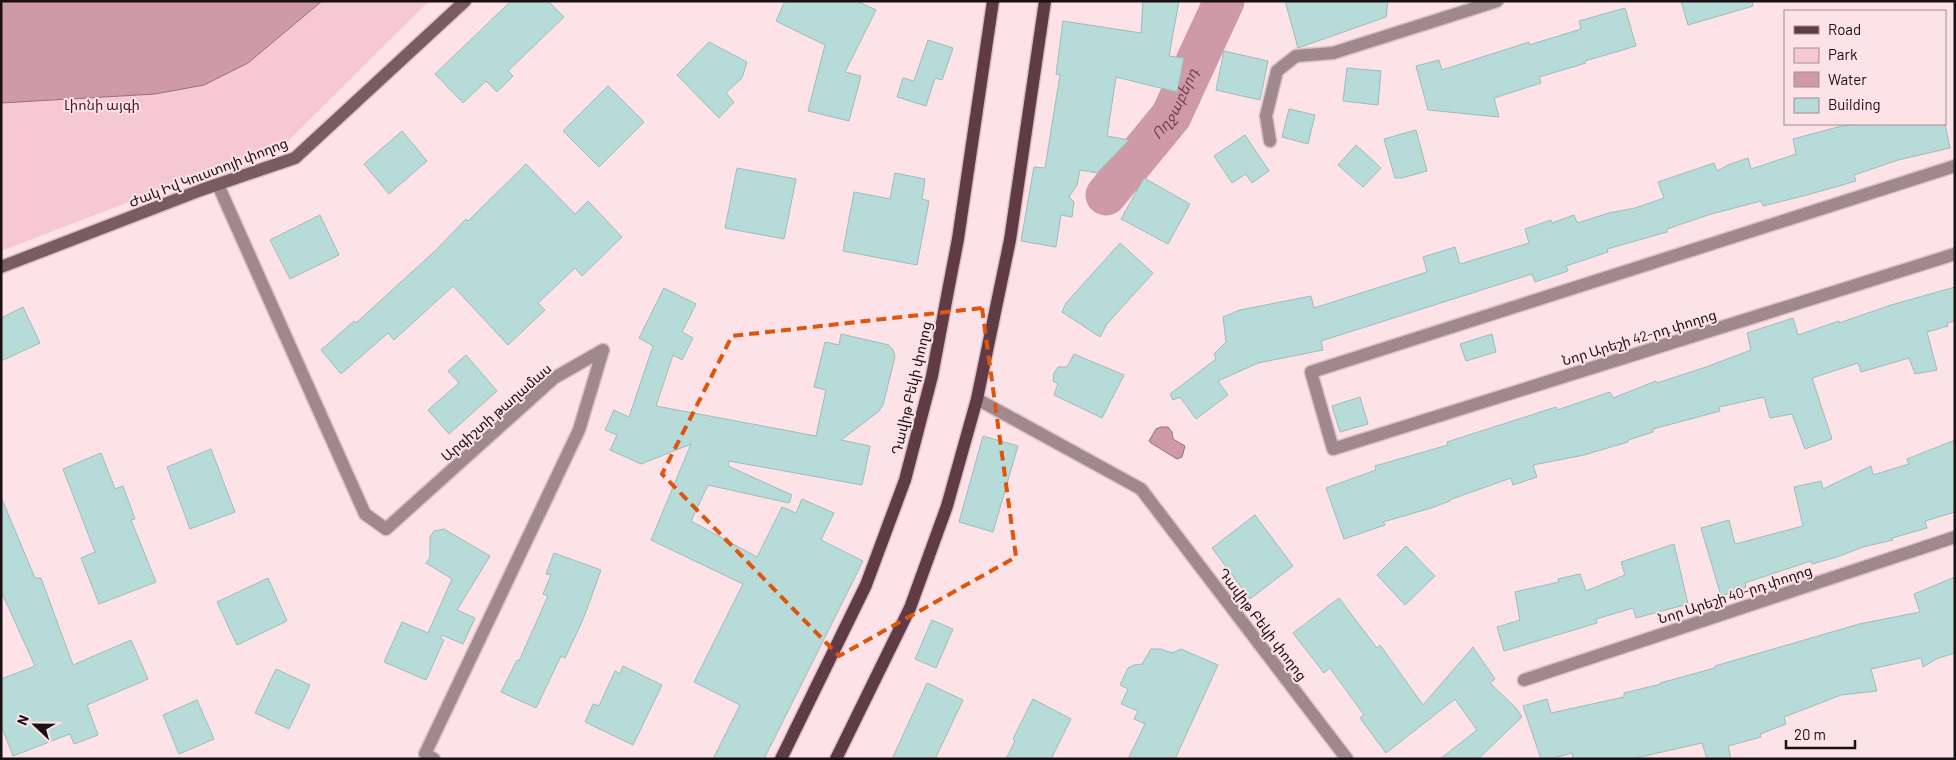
<svg xmlns="http://www.w3.org/2000/svg" width="1956" height="760" viewBox="0 0 1956 760" font-family="Barlow,'Noto Sans Armenian',sans-serif">
<style>
.green{fill:#f6c8d2}
.water{fill:#cd9aa6;stroke:#97707a}
.lines{fill:none;stroke-linecap:round;stroke-linejoin:round}
.river{stroke:#cd9aa6;stroke-width:41}
.building{fill:#b7dbd8;stroke:#9abdba}
.minor-casing{stroke:#d9c0c6;stroke-width:15}
.secondary-casing{stroke:#d9c0c6;stroke-width:15}
.primary-casing{stroke:#d9c0c6;stroke-width:15}
.minor{stroke:#a0898e;stroke-width:12}
.secondary{stroke:#7b5b63;stroke-width:12}
.primary{stroke:#603b45;stroke-width:12}
.marked{fill:none;stroke:#de550c;stroke-width:4;stroke-dasharray:10 6;stroke-linejoin:round}
.labels{text-anchor:middle;dominant-baseline:central;stroke-width:4;stroke-linejoin:round;paint-order:stroke}
.park-label{font-size:14px;fill:#511429;stroke:#fde2e8}
.street-label{font-size:14px;fill:#1a0f12;stroke:#fde2e8}
.water-label{font-size:15px;font-style:italic;fill:#7d3c4f;stroke:#fde2e8}
</style>
<rect width="100%" height="100%" fill="#fde2e8"/>
<!-- green -->
<path class="green" d="M1 1H429L283 146 191 178 1 251Z"/>
<!-- water -->
<g class="water">
<path d="M1 1H322L248 63 204 85 155 94 1 103Z"/>
<path d="M1161 427H1168L1172 432 1173 439 1185 446 1182 457 1177 459 1151 443 1149 441 1156 429Z"/>
</g>
<g class="lines">
<!-- river -->
<path class="river" id="s1" d="M1106 195 1171 116 1224 1"/>
</g>
<!-- building -->
<g class="building">
<path d="M511 1H548L564 17 508 71 513 76 497 92 486 81 463 103 435 74Z"/>
<path d="M785 1H857L876 10 845 72 861 76 849 121 808 111 825 45 776 21Z"/>
<path d="M1143 1H1179L1169 56 1184 58 1177 92 1116 77 1107 136 1129 140 1097 173 1080 170 1077 185 1069 197 1074 202 1072 217 1061 215 1056 247 1021 241 1034 167 1045 168 1060 75 1056 74 1063 21 1141 33Z"/>
<path d="M1285 1H1388L1386 17 1298 48Z"/>
<path d="M1681 1H1752L1753 6 1688 25Z"/>
<path d="M1625 8 1636 46 1585 61 1586 63 1539 77 1541 83 1494 98 1499 117 1428 110 1416 66 1439 60 1442 70 1529 42V45L1581 29 1579 21Z"/>
<path d="M928 40 953 48 942 80 935 78 926 106 897 97 903 78 914 81Z"/>
<path d="M709 42 747 62 742 78 726 93 734 102 719 118 677 75Z"/>
<path d="M1224 51 1268 61 1260 100 1216 90Z"/>
<path d="M1347 68 1381 71 1378 105 1343 101Z"/>
<path d="M608 86 644 122 599 167 563 131Z"/>
<path d="M1289 109 1315 115 1308 144 1282 137Z"/>
<path d="M1856 124H1945L1950 148 1898 160 1854 175 1856 181 1807 195 1763 206 1761 201 1711 214 1667 229V232L1607 249 1608 252 1566 266 1568 271 1535 282 1532 274 1321 341 1323 350 1258 363 1218 381 1228 395 1196 419 1180 397 1173 400 1170 394 1216 359 1214 354 1226 342 1223 317 1240 310 1311 296 1314 308 1427 272 1423 257 1455 247 1460 264 1529 243 1525 229 1551 220 1552 223 1574 215 1577 223 1609 213 1635 208 1664 198 1658 182 1714 163 1717 171 1728 165 1748 158 1751 169 1796 154 1793 139 1838 127Z"/>
<path d="M1416 130 1427 171 1402 178H1395L1384 139Z"/>
<path d="M402 131 427 161 389 194 364 164Z"/>
<path d="M1245 135 1269 171 1252 183 1246 174 1232 183 1214 156Z"/>
<path d="M1356 145 1381 168 1363 187 1338 165Z"/>
<path d="M526 164 575 214 588 201 622 237 582 276 575 268 538 303 545 310 508 345 453 286 394 340 388 333 341 374 321 350 354 321 356 323 436 250 466 219 468 221Z"/>
<path d="M737 168 796 179 784 239 725 228Z"/>
<path d="M895 173 925 179 922 199 929 201 917 265 843 251 854 192 890 199Z"/>
<path d="M1144 178 1190 204 1168 244 1121 219Z"/>
<path d="M320 215 339 255 290 279 270 240Z"/>
<path d="M1120 243 1153 273 1107 324 1100 337 1062 312 1066 303Z"/>
<path d="M1955 287V321L1947 323 1948 326 1927 332 1937 370 1915 374 1909 358 1861 372 1858 363 1812 378 1832 439 1805 449 1792 414 1770 418 1764 397 1719 407 1720 411 1653 429V432L1628 440V442L1584 455 1533 465 1537 477 1513 485 1511 478 1449 500 1450 501 1431 508 1383 522 1385 525 1344 539 1326 488 1376 470 1375 466 1448 445 1447 442 1556 407 1557 410 1610 392 1613 398 1656 381 1657 383 1706 367 1751 350 1747 333 1793 318 1798 335 1839 321V323L1891 305Z"/>
<path d="M664 288 696 304 682 332 693 338 682 360 673 355 656 406 816 436 826 390 814 387 825 342 839 345 841 334 889 345 893 350 895 357 883 405 878 412 841 440 870 446 862 485 729 461 728 466 792 495 789 503 708 485 691 521 757 557 782 507 796 513 802 499 834 513 821 540 863 561 764 759H713L740 705 694 682 743 584 651 540 691 444 641 464 610 450 617 435 605 430 614 410 629 417 653 346 639 338Z"/>
<path d="M23 307 40 343 1 361V318Z"/>
<path d="M1492 334 1496 352 1466 361 1460 344Z"/>
<path d="M1074 354 1124 375 1102 418 1054 395 1058 384 1053 381 1054 373 1058 367H1067Z"/>
<path d="M466 355 497 391 449 434 428 410 459 383 448 371Z"/>
<path d="M1360 397 1368 424 1340 432 1332 406Z"/>
<path d="M983 436 1018 446 993 532 959 522Z"/>
<path d="M1955 440V512L1925 521 1927 528 1892 538 1893 540 1863 547 1837 557 1812 564 1811 561 1745 583 1746 587 1721 596 1701 528 1729 520 1735 544 1803 526 1794 487 1821 481 1823 489 1871 466 1873 475 1909 464 1907 459Z"/>
<path d="M211 449 235 512 190 529 167 467Z"/>
<path d="M101 453 115 489 123 486 135 519 131 520 156 582 99 604 81 558 95 552 63 469Z"/>
<path d="M1 497 35 578H41L73 665 131 640 148 679 87 705 98 735 74 744 70 734 13 756 1 725V679L35 666 1 591Z"/>
<path d="M1255 515 1293 566 1250 599 1212 548Z"/>
<path d="M444 529 490 556 457 610 475 618 463 644 442 635 440 638 444 640 426 680 384 662 402 622 428 633 452 579 426 563 430 557V537L434 531Z"/>
<path d="M1674 544 1688 604 1636 618 1633 608 1596 619 1597 623 1504 651 1497 627 1520 620 1515 592 1559 582 1558 579 1580 574 1586 591 1625 575 1621 562Z"/>
<path d="M1406 546 1435 576 1405 605 1377 575Z"/>
<path d="M554 553 601 570 584 617 565 658 561 656 536 708 501 692 517 660 519 661 548 596 543 594 551 575 546 574Z"/>
<path d="M1955 577V653L1936 659 1923 667 1921 658 1871 669 1877 691 1841 695 1784 717 1786 724 1760 734 1761 737 1728 746 1731 759H1707L1702 743 1631 759H1573L1572 753 1551 759H1541L1523 706 1547 699 1551 713 1624 697V693L1661 684 1660 683 1715 668V666L1859 624 1920 612 1914 594Z"/>
<path d="M268 578 287 621 237 645 217 602Z"/>
<path d="M1339 598 1377 648 1380 645 1423 705 1473 647 1495 679 1490 683 1516 708 1522 717 1478 759H1440L1477 730 1455 699 1386 753 1360 718 1364 715 1330 668 1324 673 1293 633Z"/>
<path d="M932 620 953 629 936 668 915 659Z"/>
<path d="M1151 649H1161L1172 653 1181 649 1218 665 1175 759H1128L1145 724 1134 719 1138 711 1121 704 1128 689 1120 685 1128 668 1134 665 1142 664Z"/>
<path d="M623 666 662 685 633 745 585 722 593 704 599 706 615 671 620 674Z"/>
<path d="M276 669 310 685 289 729 255 713Z"/>
<path d="M927 683 963 700 935 759H892Z"/>
<path d="M1033 699 1071 719 1051 759H1006L1015 741 1013 739Z"/>
<path d="M197 700 214 739 179 754 163 715Z"/>
</g>
<g class="lines">
<!-- minor casing -->
<g class="minor-casing">
<g id="minor">
<path d="M1270 141 1266 116 1277 71 1296 56 1333 53 1497 1"/>
<path d="M1955 166 1311 372 1333 449 1955 254"/>
<path d="M218 185 365 514 386 529 554 378 603 350 579 430 425 754 434 759"/>
<path d="M977 399 1141 489 1347 759"/>
<path d="M1524 680 1955 537"/>
</g>
</g>
<!-- secondary casing -->
<g class="secondary-casing">
<path id="secondary" d="M1 267 201 190 295 158 465 1"/>
</g>
<!-- primary casing -->
<g class="primary-casing">
<g id="primary">
<path d="M781 759 866 585 905 480 932 376 948 291 958 239 993 1"/>
<path d="M836 759 910 608 947 506 977 399 1010 240 1045 1"/>
</g>
</g>
<!-- minor -->
<use href="#minor" class="minor"/>
<!-- secondary -->
<use href="#secondary" class="secondary"/>
<!-- primary -->
<use href="#primary" class="primary"/>
</g>
<!-- marked area -->
<path class="marked" d="M982 308 1016 557 839 656 662 474 732 336Z"/>
<g class="labels">
<!-- park labels -->
<g class="park-label">
<text x="102" y="104">Լիոնի այգի</text>
</g>
<!-- street labels -->
<g class="street-label">
<text transform="translate(208 172) rotate(-21)">Ժակ Իվ Կուստոյի փողոց</text>
<text transform="translate(1639 337) rotate(-17)">Նոր Արեշի 42-րդ փողոց</text>
<text transform="translate(911 388) rotate(-77)">Դավիթ Բեկի փողոց</text>
<text transform="translate(496 412) rotate(-41)">Արգիշտի թաղամաս</text>
<text transform="translate(1735 594) rotate(-18)">Նոր Արեշի 40-րդ փողոց</text>
<text transform="translate(1263 624) rotate(53)">Դավիթ Բեկի փողոց</text>
</g>
<!-- water labels -->
<g class="water-label">
<text stroke="none"><textPath href="#s1" startOffset="115">Ողջաբերդ</textPath></text>
</g>
</g>
<!-- border -->
<rect width="1956" height="760" fill="none" stroke="#1a0f12" stroke-width="5"/>
<!-- legend -->
<rect x="1784" y="10" width="162" height="115" fill="#fde2e8" stroke="#a28e92"/>
<rect x="1794" y="26" width="25" height="8" fill="#603b45" stroke="#a28e92"/>
<text x="1828" y="35" font-size="15" fill="#1a0f12">Road</text>
<rect x="1794" y="48" width="25" height="15" fill="#f6c8d2" stroke="#a28e92"/>
<text x="1828" y="60" font-size="15" fill="#1a0f12">Park</text>
<rect x="1794" y="72" width="25" height="15" fill="#cd9aa6" stroke="#a28e92"/>
<text x="1828" y="85" font-size="15" fill="#1a0f12">Water</text>
<rect x="1794" y="98" width="25" height="15" fill="#b7dbd8" stroke="#a28e92"/>
<text x="1828" y="110" font-size="15" fill="#1a0f12">Building</text>
<!-- north arrow -->
<g transform="translate(35 725) rotate(292)" stroke="#fde2e8" stroke-width="4" paint-order="stroke">
<path d="M0-4L9 19L0 12L-9 19Z" fill="#1a0f12"/>
<text y="-8" font-size="14" font-weight="bold" text-anchor="middle" fill="#1a0f12">N</text>
</g>
<!-- scale -->
<path d="M1786 740v8h69v-8" fill="none" stroke="#1a0f12" stroke-width="2.5"/>
<text x="1794" y="740" font-size="15" fill="#1a0f12" stroke="#fde2e8" stroke-width="4" paint-order="stroke">20 m</text>
</svg>
